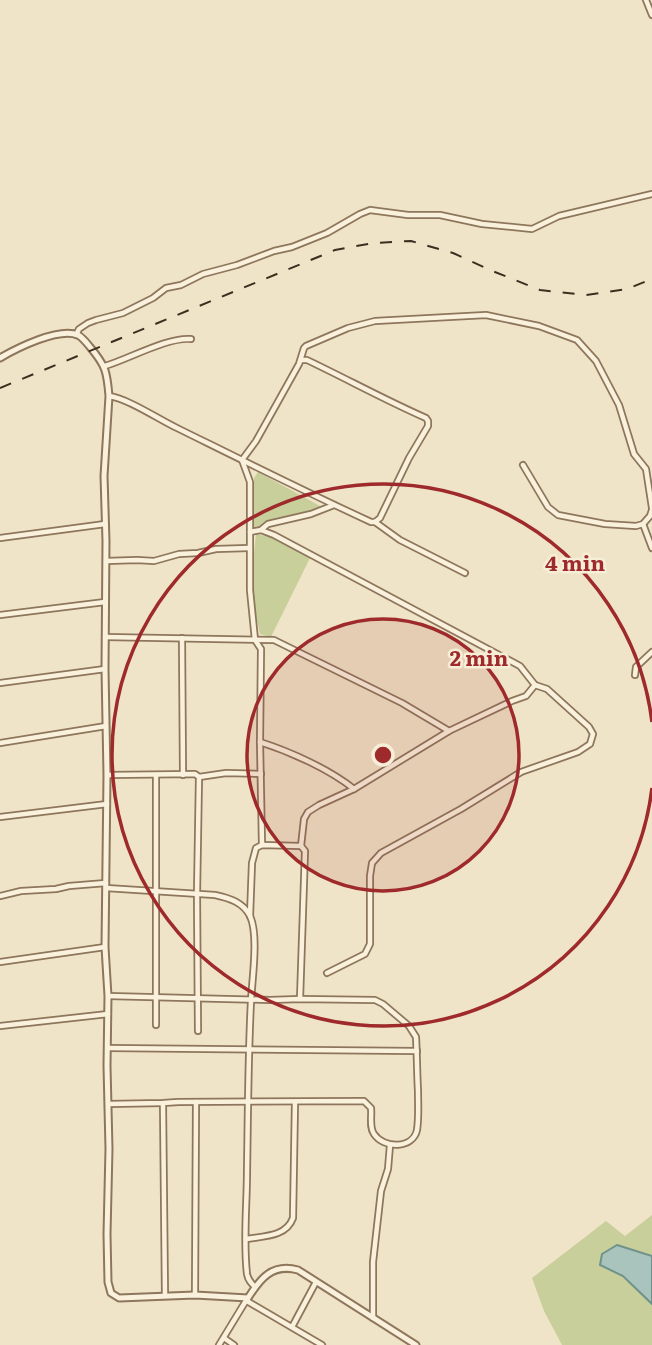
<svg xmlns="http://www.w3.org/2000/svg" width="652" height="1345" viewBox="0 0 652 1345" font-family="Literata,serif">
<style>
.green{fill:#c9cf9b}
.water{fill:#a9c4bc;stroke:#6f938a;stroke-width:2}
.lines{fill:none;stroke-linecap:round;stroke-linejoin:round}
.minor-casing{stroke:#8d765c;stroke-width:8}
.tertiary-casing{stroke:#8d765c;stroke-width:9}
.minor{stroke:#faf1dc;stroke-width:4.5}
.tertiary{stroke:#faf1dc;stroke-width:5}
.rail{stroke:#3d2e20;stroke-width:2;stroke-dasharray:12 12;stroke-linecap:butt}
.ring{fill:none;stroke:#9e2a2b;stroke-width:3.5}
.centre{fill:#9e2a2b;stroke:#f7eed8;stroke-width:3.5}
.ring-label{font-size:21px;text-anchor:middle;font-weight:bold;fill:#9e2a2b;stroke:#f7eed8;stroke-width:5;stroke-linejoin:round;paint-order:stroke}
</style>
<rect width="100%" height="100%" fill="#f0e4c8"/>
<!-- green -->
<g class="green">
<path d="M258 472 322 507 254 528V478Z"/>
<path d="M256 534 271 537 310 558 271 637 260 634 254 607 253 563Z"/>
<path d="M652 1215V1345H562L544 1311 532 1278 606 1221 625 1236Z"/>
</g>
<!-- water -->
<path class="water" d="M617 1245 652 1256V1304L623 1276 600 1265 602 1254Z"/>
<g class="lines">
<!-- minor casing -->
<g class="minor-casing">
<g id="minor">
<path d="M646 0 652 15"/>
<path d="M76 335 79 329 88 323 96 320 123 313 153 298 166 288 181 285 203 274 237 265 274 251 292 247 327 233 360 214 370 210 408 215H440L482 224 532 229 559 216 652 194"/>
<path d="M105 366C129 359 167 337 191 339"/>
<path d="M109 396C129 399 158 419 177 428 242 460 306 492 371 522H375L380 518 409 458 428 426V421L426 418C385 400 347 379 307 360H301"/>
<path d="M523 465 548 507 558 515 605 524 636 526 643 524 650 516 652 510"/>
<path d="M375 522 400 540 465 573"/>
<path d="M643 524 652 548"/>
<path d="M262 529 268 524 311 514 334 505"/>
<path d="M250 532 261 530 274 535 520 666 535 685 526 696 512 701 449 731 354 789 319 805 308 812 304 819 301 846"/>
<path d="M0 538 105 524"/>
<path d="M106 561 137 560 154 561 179 554 198 553 216 549 249 548"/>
<path d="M0 615 105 602"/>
<path d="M105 637 274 640 402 703 449 731"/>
<path d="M182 638 183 775"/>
<path d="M635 675 636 667 652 652"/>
<path d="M0 683 105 669"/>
<path d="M260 742C291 752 329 769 354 789"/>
<path d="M0 743 106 726"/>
<path d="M107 775 195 774 199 777 197 894 198 1031"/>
<path d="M199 777 226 773 261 774"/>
<path d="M0 817 107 804"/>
<path d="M262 845 260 742 261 649 255 640 250 590V482L242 460 256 441 299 364 304 348 306 346 348 328 375 321 486 315 539 326 577 340 596 361 619 405 634 454 646 469 652 508"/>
<path d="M106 888 215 895C229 898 243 902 250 916 259 935 252 980 251 1001 248 1058 248 1115 247 1172 247 1205 243 1241 247 1274 248 1280 251 1283 255 1287"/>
<path d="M0 896 21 891 56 889 69 886 106 883"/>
<path d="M250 916 252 863 256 848 262 845 301 846 305 851 300 999"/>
<path d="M0 962 105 947"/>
<path d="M327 973 365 954 370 944V876L372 863 381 853 461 809 521 772 578 752 590 744 593 734 589 727 547 689 535 685"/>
<path d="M108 996 270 1000 300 999 375 1000 383 1004 409 1026 416 1037C417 1055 417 1073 418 1091 418 1104 419 1117 417 1130 413 1149 384 1149 374 1134 369 1127 372 1117 371 1108L364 1101 178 1102 163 1103 108 1104"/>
<path d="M156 1025V776"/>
<path d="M0 1026 108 1014"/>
<path d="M108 1048 417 1051"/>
<path d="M163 1104 165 1295"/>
<path d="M246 1239C264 1236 286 1237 293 1218L295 1102"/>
<path d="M195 1295 196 1102"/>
<path d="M247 1301 322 1345"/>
<path d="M373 1318V1262L381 1191 388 1169 390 1145"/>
<path d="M292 1327 316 1282"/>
<path d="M224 1338 234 1345"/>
<path d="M219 1345 247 1299"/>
</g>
</g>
<!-- tertiary casing -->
<g class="tertiary-casing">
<path id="tertiary" d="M0 358C17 348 59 327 78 335 83 338 86 342 90 347 106 366 107 372 109 396L104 476 106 541 105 669 107 775 105 947 108 996 107 1066 109 1149 107 1234 108 1282 111 1293 119 1298 195 1295 248 1298C260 1279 272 1263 298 1270L416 1345"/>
</g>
<!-- minor -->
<use href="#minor" class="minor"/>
<!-- tertiary -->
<use href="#tertiary" class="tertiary"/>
<!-- rail -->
<path class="rail" d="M0 388 335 250 373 243 411 241 453 253 490 270 540 290 586 295 627 289 652 279"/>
</g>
<!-- distance rings -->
<circle cx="383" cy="755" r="136" fill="#9e2a2b" fill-opacity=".12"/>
<g class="ring">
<circle cx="383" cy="755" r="136"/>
<path d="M652 788A271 271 0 1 1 652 722"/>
</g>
<circle cx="383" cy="755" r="10" class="centre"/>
<g class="ring-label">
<text x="575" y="571">4 min</text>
<text x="479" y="666">2 min</text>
</g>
</svg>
